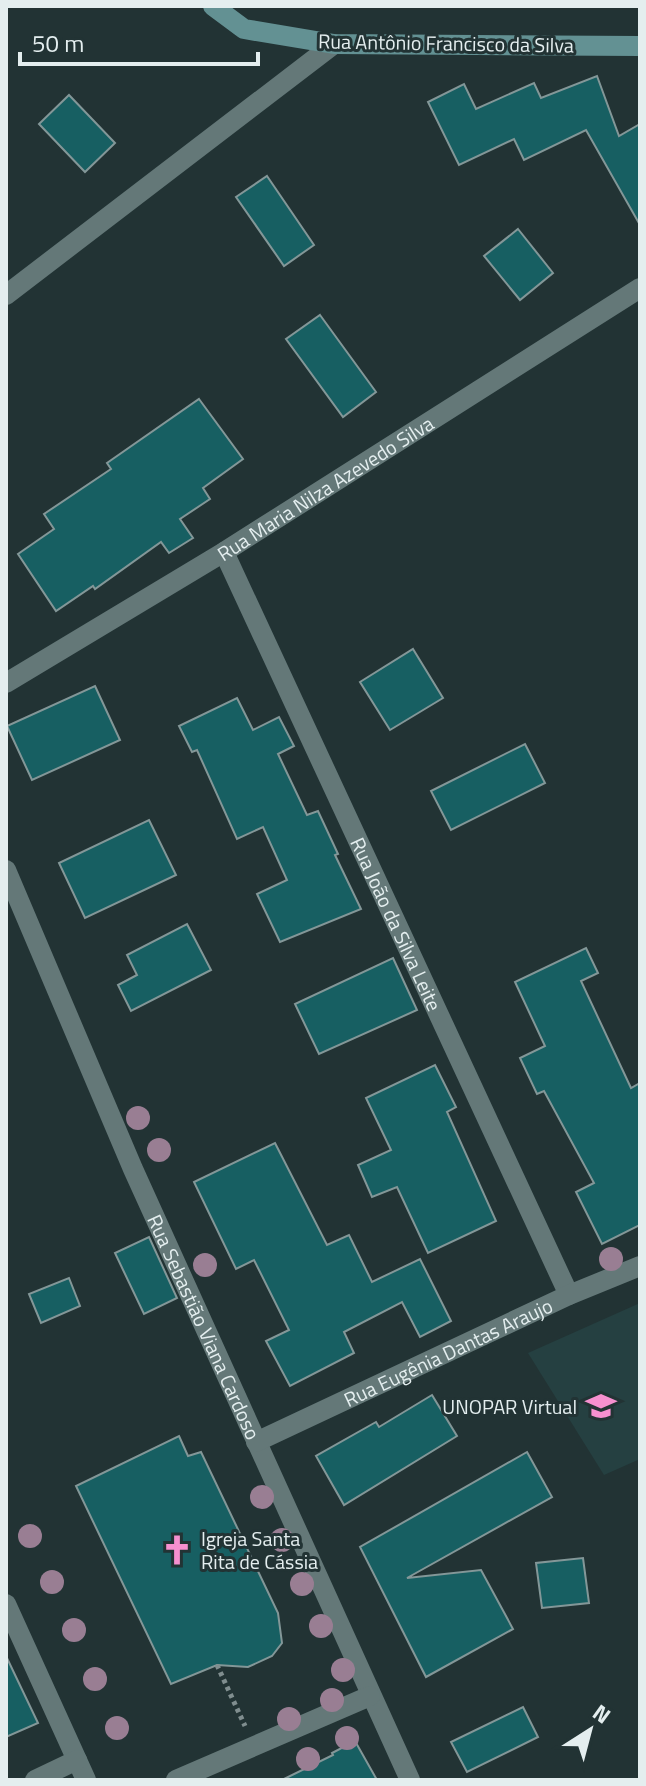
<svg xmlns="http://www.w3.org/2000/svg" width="646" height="1786" viewBox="0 0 646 1786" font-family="'Titillium Web',sans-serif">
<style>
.built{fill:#254041}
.building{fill:#175f62;stroke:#839798;stroke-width:2}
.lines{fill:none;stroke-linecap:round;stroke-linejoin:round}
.path{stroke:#808e8f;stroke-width:5;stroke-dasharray:4 4;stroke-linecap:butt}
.minor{stroke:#647878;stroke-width:20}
.secondary{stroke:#639193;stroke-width:20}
.tree{fill:#997e93}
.labels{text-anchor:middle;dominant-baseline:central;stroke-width:6;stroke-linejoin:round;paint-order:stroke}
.street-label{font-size:20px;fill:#e4eeef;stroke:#223334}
.poi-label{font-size:20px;fill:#e4eeef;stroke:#223334;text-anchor:end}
</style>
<rect width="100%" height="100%" fill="#223334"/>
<!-- built -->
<path class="built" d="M640 1303V1459L604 1475 528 1353Z"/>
<!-- building -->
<g class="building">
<path d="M597 76 619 136 640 124V225L586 130 524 160 514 139 459 165 428 102 464 84 476 109 534 83 541 98Z"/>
<path d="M69 95 115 143 85 172 39 124Z"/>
<path d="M267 176 314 245 284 266 236 197Z"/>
<path d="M518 229 553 273 520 300 484 256Z"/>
<path d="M320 315 376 392 343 417 286 339Z"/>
<path d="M199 399 243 459 203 488 210 499 180 519 193 538 169 553 161 542 95 589 93 586 56 611 18 554 54 529 44 514 111 469 107 463Z"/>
<path d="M413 649 443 698 390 730 360 682Z"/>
<path d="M95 686 120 740 32 780 7 726Z"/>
<path d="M237 698 253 730 279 717 294 746 278 754 307 815 318 811 338 854 335 855 361 909 280 942 257 894 287 880 263 827 237 839 197 750 192 752 179 726Z"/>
<path d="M525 744 545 783 451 830 431 791Z"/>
<path d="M149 820 176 875 85 918 59 863Z"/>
<path d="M187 924 211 970 131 1011 118 985 137 975 127 955Z"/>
<path d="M586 948 598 973 581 981 631 1088 640 1083V1225L602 1244 576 1192 594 1183 544 1091 537 1094 520 1058 545 1046 515 982Z"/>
<path d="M393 958 417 1010 319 1054 295 1004Z"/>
<path d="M435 1065 456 1107 447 1112 496 1221 428 1253 397 1187 372 1197 358 1165 391 1150 366 1098Z"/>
<path d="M275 1143 327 1245 349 1235 372 1282 420 1259 451 1321 420 1337 402 1302 344 1332 354 1353 290 1386 266 1341 289 1330 254 1260 236 1269 194 1182Z"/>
<path d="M149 1237 177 1298 144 1314 115 1253Z"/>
<path d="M69 1278 80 1306 41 1323 29 1294Z"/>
<path d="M432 1395 457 1436 344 1505 316 1456 376 1422 379 1427Z"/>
<path d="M179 1436 188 1456 201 1452 278 1613 282 1643 272 1656 248 1667 217 1665 171 1684 76 1486Z"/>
<path d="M527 1452 552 1497 407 1578 481 1570 513 1629 426 1677 360 1547Z"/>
<path d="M583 1558 589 1603 542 1608 536 1563Z"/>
<path d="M6 1656 38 1723 6 1737Z"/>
<path d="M523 1707 538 1737 467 1772 451 1742Z"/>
<path d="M355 1741 377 1780H282L333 1755 332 1753Z"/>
</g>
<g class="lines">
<!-- path -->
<path class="path" d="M217 1665 245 1726"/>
<!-- minor -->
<g class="minor">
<path d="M6 295 334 44"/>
<path id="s1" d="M224 552 569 1295"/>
<path id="s2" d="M6 683 224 552 640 288"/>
<path id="s3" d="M6 870 133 1169 410 1780"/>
<path id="s4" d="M256 1442 569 1295 640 1266"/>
<path d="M6 1604 86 1780"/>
<path d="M35 1780 77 1760"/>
<path d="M176 1780 370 1696"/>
</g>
<!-- secondary -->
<path class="secondary" d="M213 6 244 29 334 44 640 46"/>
</g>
<!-- trees -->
<g class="tree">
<circle cx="138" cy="1118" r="12"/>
<circle cx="159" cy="1150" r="12"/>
<circle cx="611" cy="1259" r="12"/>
<circle cx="205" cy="1265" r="12"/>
<circle cx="262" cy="1497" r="12"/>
<circle cx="30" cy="1536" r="12"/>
<circle cx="282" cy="1540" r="12"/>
<circle cx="52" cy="1582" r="12"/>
<circle cx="302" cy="1584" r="12"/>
<circle cx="321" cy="1626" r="12"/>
<circle cx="74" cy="1630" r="12"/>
<circle cx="343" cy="1670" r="12"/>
<circle cx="95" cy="1679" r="12"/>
<circle cx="332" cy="1700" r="12"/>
<circle cx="289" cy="1719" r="12"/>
<circle cx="117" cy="1728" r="12"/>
<circle cx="347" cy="1738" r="12"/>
<circle cx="308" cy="1759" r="12"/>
</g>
<!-- icons -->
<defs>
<g id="university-bare" transform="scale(2.4)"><path d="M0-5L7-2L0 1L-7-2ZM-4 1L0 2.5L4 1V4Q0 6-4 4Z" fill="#f690cf" stroke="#223334" stroke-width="2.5" paint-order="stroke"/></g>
<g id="church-bare" transform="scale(2.4)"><path d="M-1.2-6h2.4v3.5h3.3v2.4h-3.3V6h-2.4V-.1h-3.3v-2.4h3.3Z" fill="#f690cf" stroke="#223334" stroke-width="2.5" paint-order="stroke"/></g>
</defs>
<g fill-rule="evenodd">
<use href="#university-bare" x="601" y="1406"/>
<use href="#church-bare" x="177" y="1550"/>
</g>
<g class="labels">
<!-- street labels -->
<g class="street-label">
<text transform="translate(446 43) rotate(1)">Rua Antônio Francisco da Silva</text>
<text stroke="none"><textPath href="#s2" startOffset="374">Rua Maria Nilza Azevedo Silva</textPath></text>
<text stroke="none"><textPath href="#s1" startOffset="410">Rua João da Silva Leite</textPath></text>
<text stroke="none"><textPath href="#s3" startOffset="498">Rua Sebastião Viana Cardoso</textPath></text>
<text stroke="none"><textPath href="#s4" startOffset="212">Rua Eugênia Dantas Araujo</textPath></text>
</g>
<!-- poi labels -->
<g class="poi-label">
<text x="577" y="1406">UNOPAR Virtual</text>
<text x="201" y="1538" text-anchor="start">Igreja Santa<tspan x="201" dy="23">Rita de Cássia</tspan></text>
</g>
</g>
<!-- border -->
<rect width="646" height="1786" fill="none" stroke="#e4eeef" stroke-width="16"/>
<!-- north arrow -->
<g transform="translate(590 1730) rotate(36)" stroke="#223334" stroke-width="6" paint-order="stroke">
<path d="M0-6L14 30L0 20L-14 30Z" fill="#e4eeef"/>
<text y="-12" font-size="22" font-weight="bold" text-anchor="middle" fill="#e4eeef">N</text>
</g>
<!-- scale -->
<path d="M20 52v12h238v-12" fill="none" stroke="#e4eeef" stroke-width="4"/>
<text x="32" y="52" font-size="24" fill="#e4eeef" stroke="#223334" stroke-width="6" paint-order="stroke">50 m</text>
</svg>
